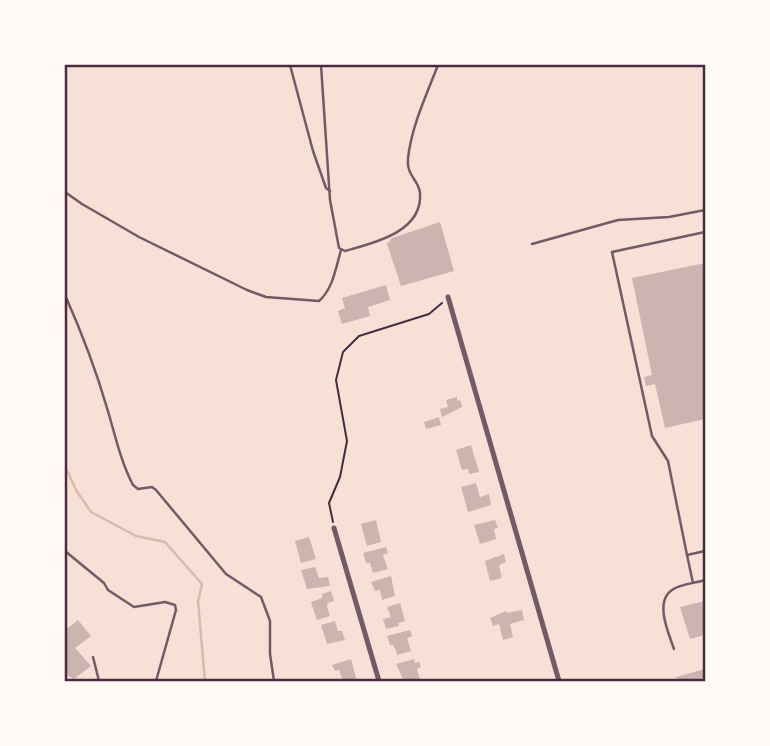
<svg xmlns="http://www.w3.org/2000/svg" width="770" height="746" viewBox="0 0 770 746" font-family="Poppins,sans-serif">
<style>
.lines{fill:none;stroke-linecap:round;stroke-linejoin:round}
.stream{stroke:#dcb8b0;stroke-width:2.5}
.building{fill:#ccb4b1}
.path{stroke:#4a2c40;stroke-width:2}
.service{stroke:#755966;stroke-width:2.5}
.minor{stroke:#755966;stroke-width:5}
.neatline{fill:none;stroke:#4a2c40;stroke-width:2.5}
</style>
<rect width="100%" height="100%" fill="#f7e1d7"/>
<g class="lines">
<!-- stream -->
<path class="stream" d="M65 466 76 490 91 512 136 536 165 542 202 584 198 601 205 681"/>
</g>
<!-- building -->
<g class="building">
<path d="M440 222 454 271 401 286 387 244 392 238Z"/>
<path d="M705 263V419L665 428 655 384 646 386 644 377 652 375 632 278Z"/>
<path d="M386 285 390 300 368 307 370 316 342 324 338 311 345 308 342 298Z"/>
<path d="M457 397V401L460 400 462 407 442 417 440 409 448 407 446 400Z"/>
<path d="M439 417 441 425 426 429 424 422Z"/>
<path d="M471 445 479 472 469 474 468 469 462 470 456 450Z"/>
<path d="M476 483 480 497 489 494 491 505 468 512 461 487Z"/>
<path d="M376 520 381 542 367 546 361 524Z"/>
<path d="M495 520 498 528 494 529 496 539 480 544 474 525Z"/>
<path d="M309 537 316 559 301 563 295 541Z"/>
<path d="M386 547 388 553 383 555 388 569 373 573 370 563H366L363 553Z"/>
<path d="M504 554 506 562 499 565 502 578 490 581 485 561Z"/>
<path d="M315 567 319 578 328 577 330 586 307 589 301 570Z"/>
<path d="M391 576 395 596 382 600 380 590 375 591 371 582Z"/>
<path d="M331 591 334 601 328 603 327 607 330 616 317 620 311 602 322 598V594Z"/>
<path d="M705 601V635L690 639 680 607Z"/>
<path d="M400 603 405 621 398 623 399 626 386 629 383 619 391 617 387 607Z"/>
<path d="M522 610 524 620 510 624 513 637 503 640 499 624 493 626 490 618 506 611 507 613Z"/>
<path d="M78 620 91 636 75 648 91 666 74 679 65 674V630Z"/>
<path d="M335 621 338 631H342L345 640 327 644 321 625Z"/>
<path d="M410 630 412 636 407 638 411 651 397 655 396 650 393 645H390L387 636Z"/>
<path d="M351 659 357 681H343L339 670 335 671 332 665Z"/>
<path d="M414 659 415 663 419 662 421 667 417 669 420 679 404 681 396 664Z"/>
<path d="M705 669V681H677L676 677Z"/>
</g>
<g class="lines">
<!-- path -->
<path class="path" d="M333 522 329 503 340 477 347 441 336 380 343 352 359 336 429 314 442 303"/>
<!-- service -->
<g class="service">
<path d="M290 65 313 151 326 188 330 191"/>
<path d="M321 65 330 200 339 248 345 251C374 243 423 232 420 193 419 180 406 176 408 158 412 125 426 96 438 65"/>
<path d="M65 192 82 204 139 237 247 290 266 297 319 301C333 289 336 267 341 250"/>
<path d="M705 232 612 252 652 436 668 461 687 555 705 551"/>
<path d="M532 244 618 220 669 217 705 210"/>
<path d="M65 295C81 331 96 370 107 408 115 434 120 460 133 485L138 489 152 487 156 490 226 574 261 597 270 621V654L274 681"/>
<path d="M65 551 104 583 108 590 134 607 165 602 175 605 176 610 156 681"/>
<path d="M687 555 693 583"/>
<path d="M674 649C669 634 654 602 672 590 680 584 696 583 705 580"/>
<path d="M93 657 99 681"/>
<path d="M65 678 66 681"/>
</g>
<!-- minor -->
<g class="minor">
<path d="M448 297 559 681"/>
<path d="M334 528 379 681"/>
</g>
</g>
<!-- border -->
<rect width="770" height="746" fill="none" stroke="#fffaf5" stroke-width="133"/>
<rect x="66" y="66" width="638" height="614" class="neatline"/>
</svg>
